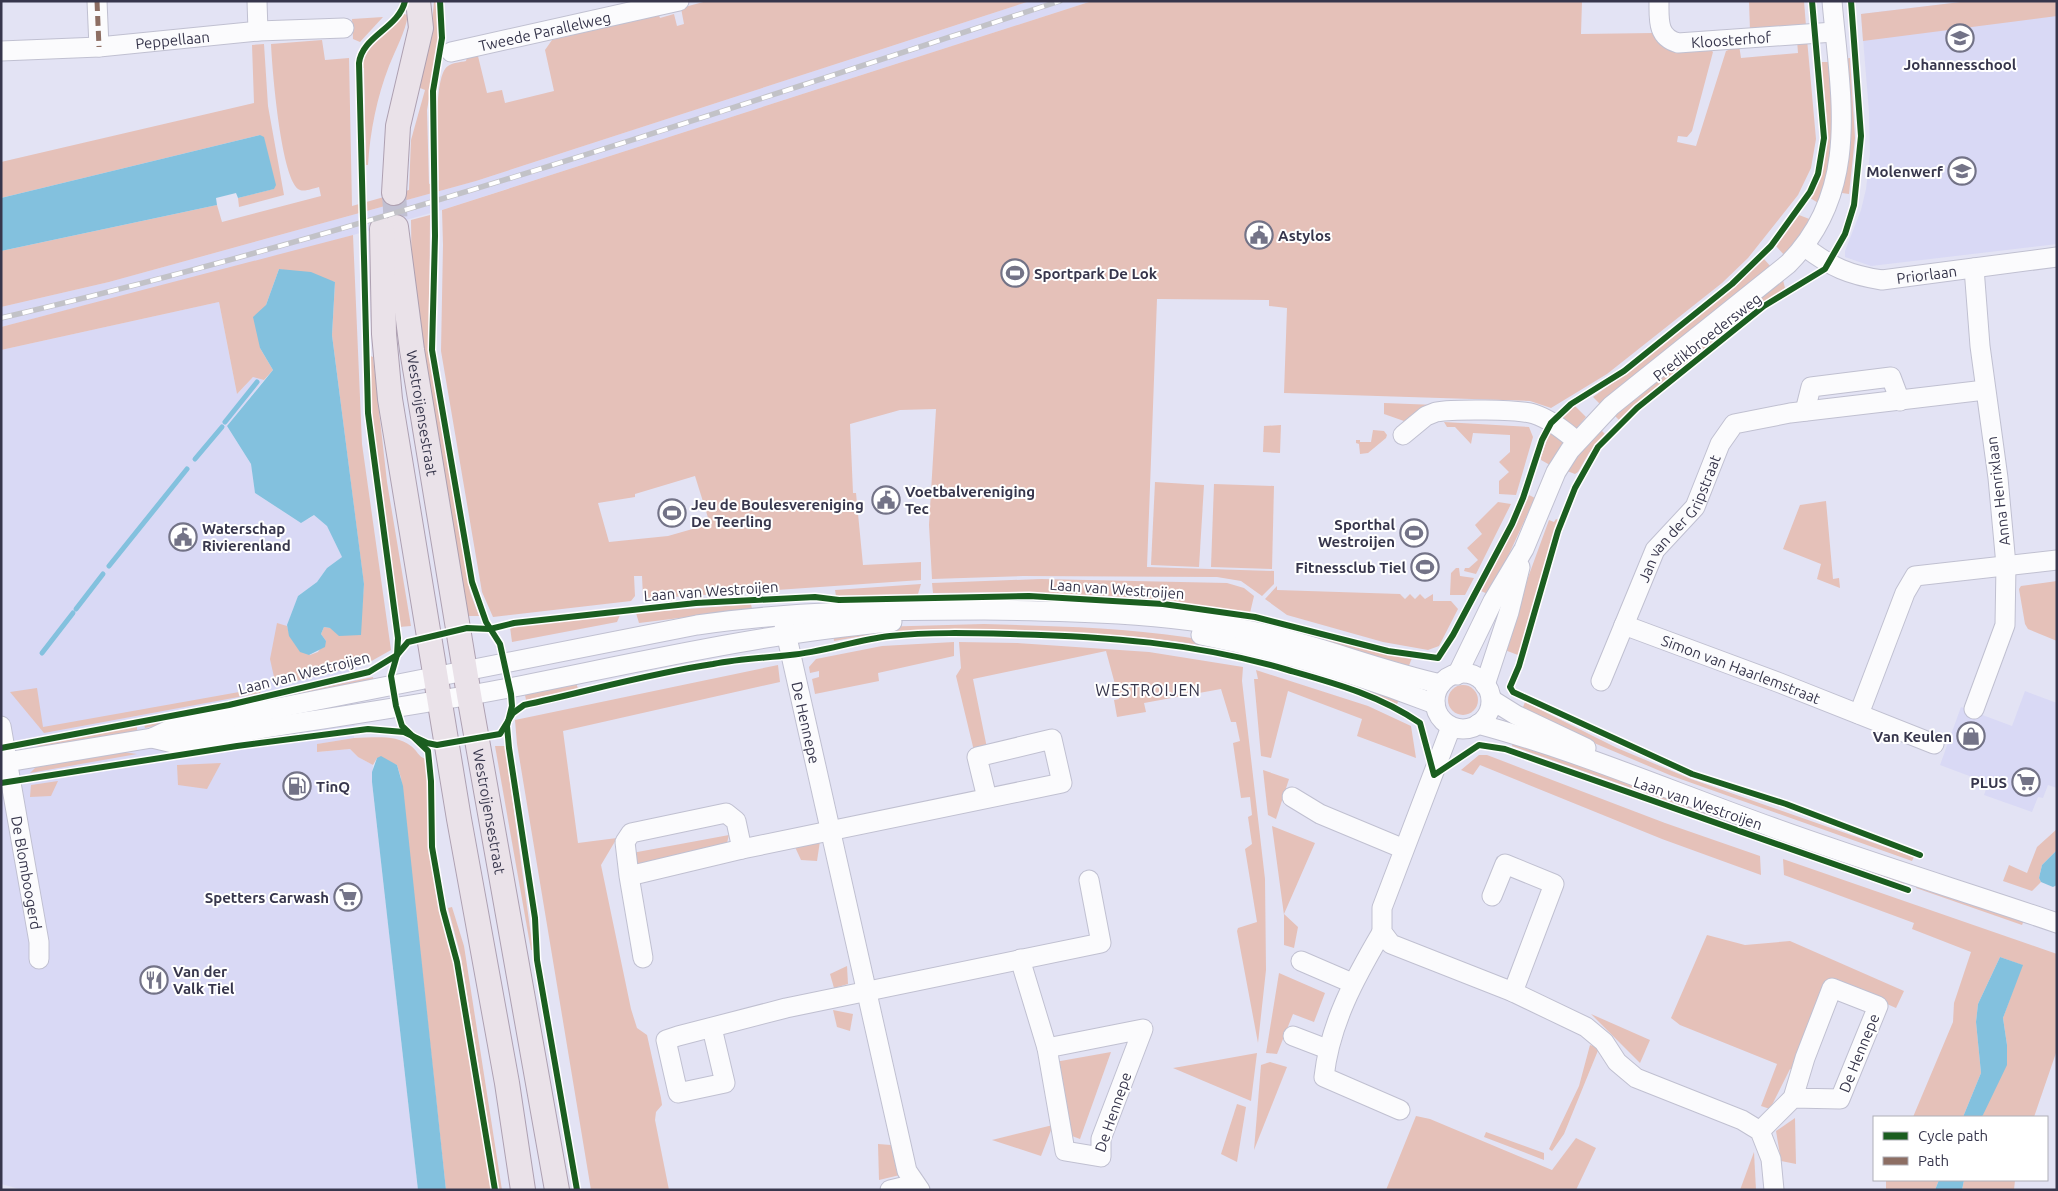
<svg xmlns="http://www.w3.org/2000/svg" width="2058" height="1191" viewBox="0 0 2058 1191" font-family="Ubuntu,sans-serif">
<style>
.built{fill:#d9d9f5}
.green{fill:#e5c1b9;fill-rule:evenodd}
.water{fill:#83c1de}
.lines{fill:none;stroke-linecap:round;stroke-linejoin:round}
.stream{stroke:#83c1de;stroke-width:5}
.major-tunnel{stroke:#c1c0d2;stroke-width:24;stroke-dasharray:24 12;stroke-linecap:butt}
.minor-casing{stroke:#c0c0d1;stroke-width:21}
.major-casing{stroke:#aea0b1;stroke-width:26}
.minor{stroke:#fbfbfd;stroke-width:19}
.major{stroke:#eae2e9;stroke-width:24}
.rail-casing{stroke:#c2c2c7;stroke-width:5.5}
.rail{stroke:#fff;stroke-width:4;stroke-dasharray:11;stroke-linecap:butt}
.quiet{stroke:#8d6e63;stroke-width:5;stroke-dasharray:10 5;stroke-linecap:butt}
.cycleway-casing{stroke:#fff;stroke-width:9}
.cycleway{stroke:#1b5e20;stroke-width:6}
.labels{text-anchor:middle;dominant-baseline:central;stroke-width:4;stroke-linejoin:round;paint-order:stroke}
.street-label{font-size:15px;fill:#37364c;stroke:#fff}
.poi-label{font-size:15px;font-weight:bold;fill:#37364c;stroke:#fff;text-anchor:start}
.neighbourhood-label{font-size:16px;letter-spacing:1px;fill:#37364c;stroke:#fff}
</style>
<rect width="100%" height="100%" fill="#e3e3f4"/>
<!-- built -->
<g class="built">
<path d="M1030 1H1092L445 209 286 254 1 327V307L109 282 476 181Z"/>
<path d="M1970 1H2057V244L1871 266 1845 257V251L1861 210 1866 189 1870 154 1869 112 1861 14Z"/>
<path d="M219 302 237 394 254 376 264 380 227 426 251 464 255 493 298 521 309 519 314 515 327 525 342 557 327 568 317 582 298 596 287 626 300 652 310 655 318 652 324 627 330 628 354 649 357 667 354 738 318 744 317 752 350 749 358 757 373 765 372 783 418 1190H23L1 1184V350Z"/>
<path d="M2025 691 2057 703V788L2048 785 2043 798 2038 797 2032 812 1984 795 1988 783 1940 765 1961 707 2012 726Z"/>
</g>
<!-- green -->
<g class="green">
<path d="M434 1H438L439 41 427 110 429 184 439 180C438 162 432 76 448 66 452 63 461 62 466 61L467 57 477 52 487 93 502 90 505 103 554 91 545 50 552 40 658 13 660 18 674 14 677 26 684 24 681 8 707 1H1030L476 181 109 282 1 307V251L217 205 222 222 321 196 319 187C314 188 305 192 300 190 281 183 272 66 271 44L322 40 325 60 349 58 352 206 409 190 411 140 425 90 415 86 432 24Z"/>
<path d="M1092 1H1582L1581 34 1654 33 1709 48 1713 52 1692 131 1687 137 1678 136 1677 142 1696 146 1726 51 1739 45 1741 58 1798 53 1797 40 1807 39 1816 139 1811 168 1798 195 1748 258 1722 283 1607 374 1551 408 1530 401 1284 393 1287 308 1269 306V300L1157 299 1147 567 1274 571V584L1262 596 1241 581 1217 577 1023 576 932 579 929 525 936 409 900 410 850 424 853 493H856L863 565 921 562V580L645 599 643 597 642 576H634L635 596 631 601 493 617 482 592 441 351 443 245 442 210ZM695 476 710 524 668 536 609 542 598 503 635 497V494Z"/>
<path d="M1749 1H1804L1806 26 1750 31Z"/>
<path d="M1969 1H2057V16L1863 41 1861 14Z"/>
<path d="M404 14 408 15C405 33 396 48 389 66 377 97 370 131 368 165H366L364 68H362C361 45 393 32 404 14Z"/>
<path d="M383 17 360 42 353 39 352 19Z"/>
<path d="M264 44 268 106 284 195 239 207 238 198 273 189 260 135 1 198V162L254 103 252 45Z"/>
<path d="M1850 58 1855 138 1849 194 1842 193 1846 145 1842 59Z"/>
<path d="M1821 62H1828L1831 91 1833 147 1820 204 1810 198C1835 152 1826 112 1821 62Z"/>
<path d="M430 215 429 353 470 592 479 616H464L412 292 411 220Z"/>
<path d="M1799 215 1812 220 1785 256 1776 246Z"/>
<path d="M353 235 362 444 391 650 368 663 276 686 270 659 277 623 287 626C290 639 297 650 310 655L318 652 326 641 321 634 324 627 330 628 361 618 364 585 332 335 335 282 279 269 266 305 260 348 273 370 264 380 253 377 237 394 219 302 1 350V327Z"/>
<path d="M1764 259 1771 267 1600 404 1593 397 1636 366 1732 289Z"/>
<path d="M1783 280 1785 288 1738 322 1619 420 1615 416 1647 387Z"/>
<path d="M368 355 373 357 387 482 411 626 399 627 374 444Z"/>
<path d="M1384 403 1436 405 1404 421 1384 414Z"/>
<path d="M1575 406 1586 417 1575 430 1559 419Z"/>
<path d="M1444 422 1529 427 1533 437 1516 495 1499 494V481L1509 472 1499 462 1510 452V435L1473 433 1471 444 1455 427H1447Z"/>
<path d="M1281 425 1280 453 1263 452 1264 426Z"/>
<path d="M1600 429 1605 434 1589 453 1578 472 1575 474 1567 471 1577 455Z"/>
<path d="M1373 430 1384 431 1387 435 1386 438 1368 453 1360 454 1359 444 1356 443V440H1360V442H1371Z"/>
<path d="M1550 431 1565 442 1550 465 1541 460V457Z"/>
<path d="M1155 482 1204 485 1199 567 1151 565Z"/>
<path d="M1214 484 1274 486 1272 569 1211 567Z"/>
<path d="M1529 495 1535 498 1490 595 1481 591Z"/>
<path d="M1826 501 1833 579 1839 578 1840 588 1817 579 1821 564 1783 549 1800 505Z"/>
<path d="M1498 502 1511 504 1476 574 1464 571 1465 568H1469L1478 560 1467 548 1482 534 1475 525Z"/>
<path d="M1556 519 1559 520 1518 655 1502 649 1549 520 1554 522Z"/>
<path d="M1456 568H1459L1460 576 1474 578 1465 595H1450L1451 573Z"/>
<path d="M1041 579 1227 583 1244 588 1254 596 1250 613C1146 594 1038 591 933 593L932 583Z"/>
<path d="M2057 581V641L2028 629 2025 624 2019 589 2021 586Z"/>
<path d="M921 584 918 594 836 596 835 590Z"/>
<path d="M1277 586V590L1400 594 1405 599 1410 594 1415 599 1420 594 1425 599 1433 594V601H1451L1458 609 1439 646 1428 650 1383 642 1287 615 1265 599Z"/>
<path d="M751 604 752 609 639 623 636 613Z"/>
<path d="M619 612 620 615 617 622 512 642 510 627Z"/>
<path d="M1260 622 1412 658 1408 668 1258 628Z"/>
<path d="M984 624C1051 626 1119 627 1185 637 1258 647 1330 675 1401 696L1397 704C1339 681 1278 661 1216 648 1142 633 1058 631 982 631 932 631 883 631 834 641L833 632 875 627Z"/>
<path d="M954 642V656L878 673 879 681 815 694 812 679 819 677V671L810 673 809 667 816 659 882 646Z"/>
<path d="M959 642 1017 643 1149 652 1243 667 1242 681 1265 879 1266 970 1258 1043 1237 931 1238 928 1257 922 1245 849 1252 844 1248 817 1252 815 1250 797 1241 798 1233 743 1240 741 1236 722H1231L1221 689 1144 703 1146 712 1117 717 1114 700 1119 699 1106 651 973 679 987 748 974 751 956 676 961 668Z"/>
<path d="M778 665 780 682 563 731 578 843 617 838 601 865 631 1009 637 1028 647 1035 661 1098 662 1105 656 1112 655 1120 669 1190H591L517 744 515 720Z"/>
<path d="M1256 670 1368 706 1411 726 1416 758 1357 736 1362 719 1288 691 1271 758 1261 756 1254 679H1258Z"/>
<path d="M373 677 374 682 145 728 144 724Z"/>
<path d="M576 682 578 689 526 700 524 690Z"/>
<circle cx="1463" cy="700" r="15"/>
<path d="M37 688 43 727 262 688 260 693 44 733 10 692Z"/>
<path d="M1525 702 1617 748 1691 779 1914 857 1912 861 1672 776 1521 712Z"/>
<path d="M137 726V731L38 748 37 744Z"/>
<path d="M354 738C373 738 395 734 411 746 417 750 418 757 426 759L431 850 438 890 456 944 497 1190H446L401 778 397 765 377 758 373 765 358 757 350 749 317 752V744Z"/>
<path d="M1514 739 1906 879 1904 884 1512 746Z"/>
<path d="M495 746H505L533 950H531Z"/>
<path d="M123 752 137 754 30 773 38 765Z"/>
<path d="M1479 755H1487L1665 823 1760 856 1761 875 1662 839 1480 765 1473 775 1461 770Z"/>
<path d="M221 763 207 789 178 785 177 765Z"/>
<path d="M1263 770 1289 779 1276 819 1268 815Z"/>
<path d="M58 781 51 796 30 797 31 785Z"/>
<path d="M1272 826 1315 843 1284 914 1298 927 1294 948 1284 945V915Z"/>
<path d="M2057 829V850L2042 865 2039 878 2041 882 2032 891 2003 881 2009 865 2027 873 2037 847Z"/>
<path d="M729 835 726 847 637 864 632 853Z"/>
<path d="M820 841 817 861 801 860 795 847Z"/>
<path d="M1783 859 2057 954V1050L2034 1117H1982L2007 1045 2003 1018 2022 965 2000 957 1978 1004 1976 1022 1981 1073 1963 1117H1913L1953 1022 1954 1003 1971 952 1912 929 1914 923 1784 875Z"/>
<path d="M1917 884 2025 918 2022 925 1916 888Z"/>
<path d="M452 907 464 946 502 1190H499L461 957 448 908Z"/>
<path d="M1707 935 1745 945 1790 941 1904 991 1896 1008 1842 984 1794 1071 1790 1069 1770 1109 1761 1106 1777 1064 1680 1025 1671 1018Z"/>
<path d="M847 966 848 984 834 988 830 974Z"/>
<path d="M1279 973 1325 993 1314 1022 1293 1014 1277 1054 1266 1053Z"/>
<path d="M833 1010 853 1014 850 1031 837 1027Z"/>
<path d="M1591 1014 1650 1040 1640 1063Z"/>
<path d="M1590 1045 1599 1048 1564 1134 1552 1151 1549 1149 1579 1086Z"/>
<path d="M1111 1052 1080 1139 1072 1136 1055 1062Z"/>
<path d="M1257 1053 1251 1101 1173 1068 1179 1067Z"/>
<path d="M1270 1062 1287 1067 1254 1150 1261 1065Z"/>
<path d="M1237 1104 1246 1107 1237 1162 1221 1154Z"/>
<path d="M1416 1116 1430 1119 1552 1170 1576 1138 1596 1148 1576 1190H1386Z"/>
<path d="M1795 1118 1796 1164 1781 1161 1776 1131Z"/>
<path d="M1053 1125 1041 1156 992 1140Z"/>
<path d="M1486 1132 1544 1153V1160L1484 1137Z"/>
<path d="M878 1144 891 1145 900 1175 879 1180Z"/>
<path d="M1754 1152 1756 1190H1740Z"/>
<path d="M1886 1180H1939L1935 1190H1886Z"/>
<path d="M1964 1180H2015L2014 1190H1962Z"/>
</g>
<!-- water -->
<g class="water">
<path d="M260 135 264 137 276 185 274 189 238 198 236 193 216 198 217 205 1 251V198Z"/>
<path d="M279 269 311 272 335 282 332 335 364 584 361 635 339 636 330 628 324 627 321 634 326 641 325 647 309 655 300 652 289 636 287 625 298 596 317 582 327 568 342 557 327 526 314 515 301 523 255 493 251 464 227 426 273 370 260 348 253 317 266 305Z"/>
<path d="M381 756 397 765 403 786 446 1190H418L372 782V772L377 758Z"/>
<path d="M2057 850V885L2053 887 2041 882 2039 878 2042 865Z"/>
<path d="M2000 957 2023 965 2003 1018 2007 1045V1065L1982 1117H1963L1981 1073 1976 1022 1978 1004Z"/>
<path d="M1939 1180H1964L1962 1190H1935Z"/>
</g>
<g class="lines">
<!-- stream -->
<g class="stream">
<path d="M225 422 257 382"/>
<path d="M195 459 222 427"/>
<path d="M109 566 187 469"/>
<path d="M76 609 103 574"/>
<path d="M42 653 73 613"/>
</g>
<!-- major-tunnel -->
<path class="major-tunnel" d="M394 193 396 227"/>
<!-- minor casing -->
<g class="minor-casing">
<g id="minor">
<path d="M97 1 99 47"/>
<path d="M257 1 258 31"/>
<path id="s1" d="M1659 1C1659 20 1657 37 1678 43L1834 32"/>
<path id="s2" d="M1 51 99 47 258 31 344 28"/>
<path id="s3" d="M451 52 679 1"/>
<path id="s4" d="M1805 247C1831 267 1849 275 1882 280L2057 257"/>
<path d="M1805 411 1811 387 1891 377 1900 401"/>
<path d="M1403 435 1426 416 1436 412C1453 409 1518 409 1534 414 1550 419 1564 431 1577 441"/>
<path id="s5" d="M784 624 907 1171 920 1190"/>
<path id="s6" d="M1624 625 1780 683 1934 744"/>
<path d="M1201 635C1282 651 1359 675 1435 704"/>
<circle cx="1463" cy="701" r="28"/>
<path d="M1457 675 1493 601 1524 549 1556 472 1570 450 1611 406 1788 264C1862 190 1840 94 1832 1"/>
<path id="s7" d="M1601 681 1655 550 1695 507 1720 444 1734 424 1790 413 1985 390"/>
<path d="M1485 685 1509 612 1520 567"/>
<path d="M1492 700 1516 715 1586 748"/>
<path d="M1974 709 2005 625 2006 565 1998 478 1980 346 1974 268"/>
<path d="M1859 714 1905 593 1915 576 2057 560"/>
<path d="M1478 724C1579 751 1676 793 1774 828 1868 862 1963 891 2057 923"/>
<path id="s8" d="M1 726 39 942V959"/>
<path d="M1451 727 1382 908V932L1391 944 1513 992 1586 1027 1604 1042 1617 1062 1636 1078 1742 1120 1760 1131 1771 1159 1774 1190"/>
<path d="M152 738 173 743C285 724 397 709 509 688 636 663 763 633 892 622"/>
<path d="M1 763 152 738 171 729 697 625C792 611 888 610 984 610 1073 611 1164 613 1252 631 1316 644 1377 670 1441 684"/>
<path d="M1292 797 1320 814 1404 849"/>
<path d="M742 849 1062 783 1052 739 977 757 987 798"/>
<path d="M629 876 742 849 736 821 726 813 631 833 625 842 629 876 643 958"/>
<path d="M1492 896 1505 864 1554 884 1513 992"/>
<path d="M1382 932C1355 978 1330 1023 1324 1077L1400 1110"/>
<path d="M1020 959 1047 1048"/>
<path d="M1301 961 1352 983"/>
<path d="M712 1028 725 1083 678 1093 666 1040 678 1036 786 1008 1101 943 1089 880"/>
<path d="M1143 1029 1101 1139V1157L1065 1151 1047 1048Z"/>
<path d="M1293 1036 1327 1049"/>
<path d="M1760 1131 1793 1098 1805 1058 1832 988 1878 1006 1840 1099 1793 1098"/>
<path d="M890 1190 915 1184"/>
</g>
</g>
<!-- major casing -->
<g class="major-casing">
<g id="major">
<path d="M394 193 398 126 421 28 418 1"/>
<path id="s9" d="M396 227 412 350 469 695 557 1190"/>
<path d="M382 229 384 334 390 399 459 819 507 1083 523 1190"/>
</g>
</g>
<!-- minor -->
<use href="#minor" class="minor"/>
<!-- major -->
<use href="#major" class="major"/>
<!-- rail casing -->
<g class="rail-casing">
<path id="rail" d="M1 318C361 234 710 115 1060 1"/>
</g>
<!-- rail -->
<use href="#rail" class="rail"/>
<!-- quiet -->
<path class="quiet" d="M97 1 99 47"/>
<!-- cycleway casing -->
<g class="cycleway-casing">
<g id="cycleway">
<path d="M405 1C399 28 362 36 359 63L368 413 398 638 397 655 391 676 396 706 402 726 428 751 431 781 432 847 443 910 457 962 495 1190"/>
<path d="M440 1 442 38 433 91 435 236 432 350 472 582 486 622 500 644 511 694 512 706 507 726 509 748 535 918 537 960 577 1190"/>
<path d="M1851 1 1861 136 1854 205 1845 234 1825 269 1764 306 1637 408 1598 447 1575 488 1558 531 1519 666 1510 687 1513 692 1692 774 1786 804 1920 855"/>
<path d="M1 748 229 705 369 672 397 655 408 642 467 628 490 629 514 623 696 603 815 597 839 600 1029 596 1163 604 1255 617 1388 651 1438 658 1453 635 1512 524 1523 498 1542 440 1551 423 1571 404 1624 371 1732 284 1771 246 1810 192 1818 174 1824 138 1812 1"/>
<path d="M1 783 237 746 368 729 404 732 427 743 437 745 500 734 513 713 524 705C585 692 651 673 713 664 739 659 764 658 790 655 823 652 856 640 890 636 929 632 970 633 1010 634 1104 636 1197 643 1288 670 1334 683 1379 695 1420 723L1434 775 1479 745 1505 749 1908 890"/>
</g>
</g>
<!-- cycleway -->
<use href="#cycleway" class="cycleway"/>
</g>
<!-- icons -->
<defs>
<g id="school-ring" transform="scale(1.4375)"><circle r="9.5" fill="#fff" stroke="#737387" stroke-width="1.5"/><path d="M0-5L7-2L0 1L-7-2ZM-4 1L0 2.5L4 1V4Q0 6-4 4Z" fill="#737387"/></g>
<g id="civic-ring" transform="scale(1.4375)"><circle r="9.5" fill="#fff" stroke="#737387" stroke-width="1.5"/><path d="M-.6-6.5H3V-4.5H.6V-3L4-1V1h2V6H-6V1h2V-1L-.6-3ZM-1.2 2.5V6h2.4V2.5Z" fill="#737387"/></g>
<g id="stadium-ring" transform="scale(1.4375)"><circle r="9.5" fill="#fff" stroke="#737387" stroke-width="1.5"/><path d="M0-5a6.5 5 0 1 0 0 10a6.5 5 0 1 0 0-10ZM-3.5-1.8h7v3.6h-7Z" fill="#737387"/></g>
<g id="shop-ring" transform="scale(1.4375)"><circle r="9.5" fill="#fff" stroke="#737387" stroke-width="1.5"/><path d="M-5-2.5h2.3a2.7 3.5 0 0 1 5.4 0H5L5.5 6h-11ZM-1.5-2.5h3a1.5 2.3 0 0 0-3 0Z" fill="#737387"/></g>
<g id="supermarket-ring" transform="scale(1.4375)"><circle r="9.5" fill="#fff" stroke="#737387" stroke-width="1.5"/><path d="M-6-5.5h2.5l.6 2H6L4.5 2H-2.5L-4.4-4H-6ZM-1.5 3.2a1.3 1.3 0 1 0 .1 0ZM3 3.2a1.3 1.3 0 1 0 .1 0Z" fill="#737387"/></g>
<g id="fuel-ring" transform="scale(1.4375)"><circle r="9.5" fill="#fff" stroke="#737387" stroke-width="1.5"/><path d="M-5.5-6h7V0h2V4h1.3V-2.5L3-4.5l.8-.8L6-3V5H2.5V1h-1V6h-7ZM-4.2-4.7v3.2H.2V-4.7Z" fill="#737387"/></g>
<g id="restaurant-ring" transform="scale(1.4375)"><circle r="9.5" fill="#fff" stroke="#737387" stroke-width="1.5"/><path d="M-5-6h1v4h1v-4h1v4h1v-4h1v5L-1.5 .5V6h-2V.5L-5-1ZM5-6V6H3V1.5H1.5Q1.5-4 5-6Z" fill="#737387"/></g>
</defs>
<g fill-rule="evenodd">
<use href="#school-ring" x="1960" y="38"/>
<use href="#school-ring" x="1962" y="171"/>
<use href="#civic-ring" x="1259" y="235"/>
<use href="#stadium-ring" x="1015" y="273"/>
<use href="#civic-ring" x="886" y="500"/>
<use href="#stadium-ring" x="672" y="513"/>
<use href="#stadium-ring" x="1414" y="533"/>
<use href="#civic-ring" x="183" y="537"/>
<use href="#stadium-ring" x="1425" y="567"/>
<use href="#shop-ring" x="1971" y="736"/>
<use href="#supermarket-ring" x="2026" y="782"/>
<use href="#fuel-ring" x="297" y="786"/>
<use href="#supermarket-ring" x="348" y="897"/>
<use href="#restaurant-ring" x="154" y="980"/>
</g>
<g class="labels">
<!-- street labels -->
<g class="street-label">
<text stroke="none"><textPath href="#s3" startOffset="96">Tweede Parallelweg</textPath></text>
<text stroke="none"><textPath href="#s2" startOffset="172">Peppellaan</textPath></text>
<text stroke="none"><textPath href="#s1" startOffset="104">Kloosterhof</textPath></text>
<text stroke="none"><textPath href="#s4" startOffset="130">Priorlaan</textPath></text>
<text transform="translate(1707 337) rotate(-38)">Predikbroedersweg</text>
<text stroke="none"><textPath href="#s9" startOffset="188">Westroijensestraat</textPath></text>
<text transform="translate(1998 491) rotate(-97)">Anna Henrixlaan</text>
<text stroke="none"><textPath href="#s7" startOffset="182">Jan van der Gripstraat</textPath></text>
<text transform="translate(1117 589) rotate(4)">Laan van Westroijen</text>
<text transform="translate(711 591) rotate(-4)">Laan van Westroijen</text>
<text stroke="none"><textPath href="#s6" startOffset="125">Simon van Haarlemstraat</textPath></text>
<text transform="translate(304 673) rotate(-14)">Laan van Westroijen</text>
<text stroke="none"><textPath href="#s5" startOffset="101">De Hennepe</textPath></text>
<text transform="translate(1698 803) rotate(19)">Laan van Westroijen</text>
<text stroke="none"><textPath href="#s9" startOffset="592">Westroijensestraat</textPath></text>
<text stroke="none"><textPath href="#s8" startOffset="149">De Blomboogerd</textPath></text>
<text transform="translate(1859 1053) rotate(-68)">De Hennepe</text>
<text transform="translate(1113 1112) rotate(-71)">De Hennepe</text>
</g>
<!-- poi labels -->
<g class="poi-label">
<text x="1960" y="64" text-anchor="middle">Johannesschool</text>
<text x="1943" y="171" text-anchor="end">Molenwerf</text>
<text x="1278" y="235">Astylos</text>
<text x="1034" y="273">Sportpark De Lok</text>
<text x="905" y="491">Voetbalvereniging<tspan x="905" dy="17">Tec</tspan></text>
<text x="691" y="504">Jeu de Boulesvereniging<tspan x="691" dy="17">De Teerling</tspan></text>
<text x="1395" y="524" text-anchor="end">Sporthal<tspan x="1395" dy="17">Westroijen</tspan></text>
<text x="202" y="528">Waterschap<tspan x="202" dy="17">Rivierenland</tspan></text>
<text x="1406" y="567" text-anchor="end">Fitnessclub Tiel</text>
<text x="1952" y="736" text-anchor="end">Van Keulen</text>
<text x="2007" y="782" text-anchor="end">PLUS</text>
<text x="316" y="786">TinQ</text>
<text x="329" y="897" text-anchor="end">Spetters Carwash</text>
<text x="173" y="971">Van der<tspan x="173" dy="17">Valk Tiel</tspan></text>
</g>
<!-- neighbourhood labels -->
<g class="neighbourhood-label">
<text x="1148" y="690">WESTROIJEN</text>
</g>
</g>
<!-- border -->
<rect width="2058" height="1191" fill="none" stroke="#37364c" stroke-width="5"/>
<!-- legend -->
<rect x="1873" y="1116" width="175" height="65" fill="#ffffff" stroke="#afafb7"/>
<rect x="1883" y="1132" width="25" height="8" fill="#1b5e20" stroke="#afafb7"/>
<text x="1918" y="1141" font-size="15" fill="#37364c">Cycle path</text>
<rect x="1883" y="1157" width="25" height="8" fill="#8d6e63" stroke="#afafb7"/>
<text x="1918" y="1166" font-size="15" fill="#37364c">Path</text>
</svg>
